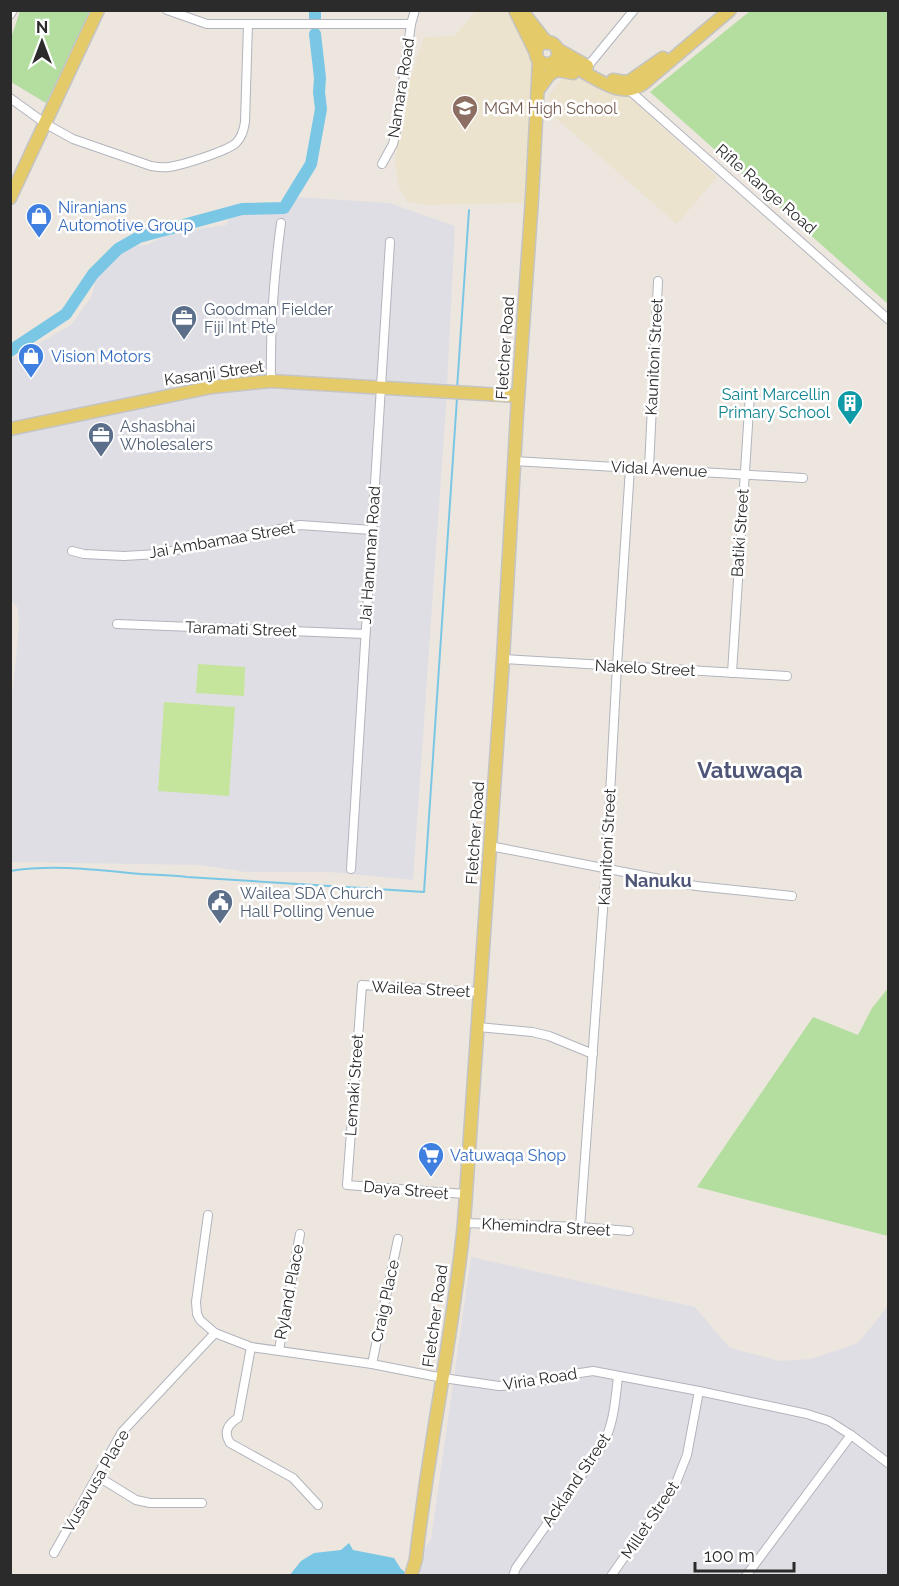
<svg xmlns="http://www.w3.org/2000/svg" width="899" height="1586" viewBox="0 0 899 1586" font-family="Raleway,sans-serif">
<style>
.industrial{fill:#e0dee5}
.education{fill:#ece3cf}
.green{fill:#b4dea0}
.pitch{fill:#c5e49c}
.water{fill:#7ac7e5}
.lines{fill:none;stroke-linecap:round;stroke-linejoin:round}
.stream{stroke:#7ac7e5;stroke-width:2}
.river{stroke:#7ac7e5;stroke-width:12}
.minor-casing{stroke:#b2b4bd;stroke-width:10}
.primary-casing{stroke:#c4c4c4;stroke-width:15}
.minor{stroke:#fff;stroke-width:8}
.primary{stroke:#e5ca6a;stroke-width:12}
.labels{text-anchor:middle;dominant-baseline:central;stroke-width:5;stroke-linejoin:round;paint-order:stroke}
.street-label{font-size:16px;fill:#2b2b2b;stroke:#fff}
.education-label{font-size:16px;fill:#785e54;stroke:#fff;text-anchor:start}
.shop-label{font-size:16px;fill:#366cbe;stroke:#fff;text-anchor:start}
.service-label{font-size:16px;fill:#4e5e75;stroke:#fff;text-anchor:start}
.culture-label{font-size:16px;fill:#0d838f;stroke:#fff;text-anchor:end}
.neighbourhood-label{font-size:18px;font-weight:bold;fill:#4f5678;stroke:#fff}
.district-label{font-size:22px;font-weight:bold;fill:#4f5678;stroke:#fff}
</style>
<rect width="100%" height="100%" fill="#ece6df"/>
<!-- industrial -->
<g class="industrial">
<path d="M296 197 389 203 455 226 446 406 413 880 329 872H246L201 865 11 862 10 714 19 629 18 608 10 599V360L71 325 92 296 98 269 125 247 147 245 170 233 226 225 230 216 247 210 268 211Z"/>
<path d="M471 1257 695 1307 730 1348 780 1361 811 1359 858 1343 888 1306V1575L424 1576 414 1566 431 1539Z"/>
</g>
<!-- education -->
<g class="education">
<path d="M476 11H511L530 44 536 82 525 203 425 205 407 201 399 187 395 162 403 100 424 37 454 36Z"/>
<path d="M572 76 623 91 717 177 677 224 549 112V95L561 80Z"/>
</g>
<!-- green -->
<g class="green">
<path d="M20 11H91L46 103 11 82V38Z"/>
<path d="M750 11H888V304L650 92Z"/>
<path d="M888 988V1236L697 1187 813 1017 858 1035 872 1008Z"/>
</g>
<!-- pitch -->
<g class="pitch">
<path d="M198 664 245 667 244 696 196 693Z"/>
<path d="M164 702 235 707 229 796 158 791Z"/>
</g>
<!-- water -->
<path class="water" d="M349 1543 353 1550 394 1558 401 1569 409 1575 289 1576 301 1561 314 1553 341 1550Z"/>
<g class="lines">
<!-- stream -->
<g class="stream">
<path d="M457 389 469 210"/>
<path d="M10 871C54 864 98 870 141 874 157 875 172 875 187 877L424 892 457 398"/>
</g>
<!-- river -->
<g class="river">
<path d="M315 10V18"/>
<path d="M10 351 66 314 93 274 118 249 139 237 242 209 284 208 311 164 321 109 319 92 320 78 315 34"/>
</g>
<!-- minor casing -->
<g class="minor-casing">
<g id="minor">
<path d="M167 10 207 24H411"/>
<path d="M10 15 13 10"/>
<path d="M588 66 634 10"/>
<path d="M628 89 888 319"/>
<path d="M10 98 46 124 73 139 151 166C157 167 163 168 169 167 183 165 227 151 236 143 242 137 244 129 245 122L248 24"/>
<path d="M382 164 393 144 397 127 411 24 415 10"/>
<path d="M271 381C270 328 274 275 281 223"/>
<path d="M514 461 803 478"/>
<path d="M649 468 658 281"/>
<path d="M72 551 84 554 124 556 157 554 300 525 372 530"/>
<path d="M117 624 365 634"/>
<path d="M503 659 787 676"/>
<path d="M732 673 750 394"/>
<path d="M490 846 696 886 792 896"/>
<path d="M351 869 390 242"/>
<path d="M478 1027 532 1032 549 1036 593 1054"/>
<path d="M465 1194 347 1185 362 985 481 992"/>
<path d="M208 1215 196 1302 197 1314 200 1320 215 1333 251 1347 372 1364 443 1378 499 1386 520 1385 580 1373 593 1371 699 1391 807 1414 829 1421 851 1435 888 1463"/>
<path d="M464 1223 580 1227 629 1231"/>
<path d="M580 1227 606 868 617 666 630 468"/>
<path d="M251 1347 238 1418C228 1424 223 1432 230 1443L293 1478 318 1505"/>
<path d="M279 1350 300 1234"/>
<path d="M372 1364 398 1239"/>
<path d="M97 1476 136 1500 150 1503H202"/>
<path d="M54 1553 122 1432 215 1333"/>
<path d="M513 1576 516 1568 602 1446C614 1424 615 1402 618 1377"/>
<path d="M611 1576 676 1483 687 1455 699 1391"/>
<path d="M746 1576 851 1435"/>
</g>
</g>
<!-- primary casing -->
<g class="primary-casing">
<g id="primary">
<path d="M515 10 536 53"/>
<path d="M521 10 547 43"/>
<circle cx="547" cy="53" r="11"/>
<path d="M557 49 587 66"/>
<path d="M555 61C562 63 570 66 578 69 598 79 622 100 644 83L730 10"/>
<path d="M613 80 624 82 630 81 663 58"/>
<path d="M538 90 549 75 557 70 573 73"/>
<path d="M10 198 98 10"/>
<path d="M10 429 212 387 271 381 518 396"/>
<path d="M411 1576 416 1559C428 1447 453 1336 464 1223L503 659 517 413 532 198 539 61"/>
</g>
</g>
<!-- minor -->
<use href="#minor" class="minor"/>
<!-- primary -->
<use href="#primary" class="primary"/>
</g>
<!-- icons -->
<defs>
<g id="school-pin" transform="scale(1.35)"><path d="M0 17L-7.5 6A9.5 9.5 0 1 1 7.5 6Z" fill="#8d6e63" stroke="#fff"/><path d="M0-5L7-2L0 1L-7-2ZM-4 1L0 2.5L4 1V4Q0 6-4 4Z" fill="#fff"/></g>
<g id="shop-pin" transform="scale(1.35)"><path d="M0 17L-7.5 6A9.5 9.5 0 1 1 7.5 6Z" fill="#3f7fe0" stroke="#fff"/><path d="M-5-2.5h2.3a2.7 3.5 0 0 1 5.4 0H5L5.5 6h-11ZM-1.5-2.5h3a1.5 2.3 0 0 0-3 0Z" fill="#fff"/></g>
<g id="office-pin" transform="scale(1.35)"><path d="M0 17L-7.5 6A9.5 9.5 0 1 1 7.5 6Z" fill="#5c6f8a" stroke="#fff"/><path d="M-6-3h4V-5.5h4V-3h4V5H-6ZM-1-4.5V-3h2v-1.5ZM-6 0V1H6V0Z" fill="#fff"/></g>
<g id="building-pin" transform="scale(1.35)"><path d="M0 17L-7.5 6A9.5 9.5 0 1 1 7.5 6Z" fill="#0f9aa8" stroke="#fff"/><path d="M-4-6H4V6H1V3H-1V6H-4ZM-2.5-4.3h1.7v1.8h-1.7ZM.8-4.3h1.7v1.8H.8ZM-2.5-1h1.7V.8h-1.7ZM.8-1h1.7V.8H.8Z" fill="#fff"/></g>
<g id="civic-pin" transform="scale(1.35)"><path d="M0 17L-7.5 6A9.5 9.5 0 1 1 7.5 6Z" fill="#5c6f8a" stroke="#fff"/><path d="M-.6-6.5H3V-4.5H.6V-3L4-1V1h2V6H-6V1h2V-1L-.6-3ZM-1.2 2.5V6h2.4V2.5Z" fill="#fff"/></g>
<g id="supermarket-pin" transform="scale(1.35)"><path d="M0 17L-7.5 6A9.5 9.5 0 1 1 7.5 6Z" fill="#3f7fe0" stroke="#fff"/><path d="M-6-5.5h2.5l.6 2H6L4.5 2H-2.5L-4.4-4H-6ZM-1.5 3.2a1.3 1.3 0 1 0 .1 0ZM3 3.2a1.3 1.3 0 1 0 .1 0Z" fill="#fff"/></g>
</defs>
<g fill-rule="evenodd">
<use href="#school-pin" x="465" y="108"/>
<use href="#shop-pin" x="39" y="216"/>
<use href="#office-pin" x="184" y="318"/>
<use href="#shop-pin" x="31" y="356"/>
<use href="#building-pin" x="850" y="403"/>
<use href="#office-pin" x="101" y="435"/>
<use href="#civic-pin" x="220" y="902"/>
<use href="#supermarket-pin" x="431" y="1155"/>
</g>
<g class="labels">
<!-- street labels -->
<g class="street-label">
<text transform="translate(401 88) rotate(-81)">Namara Road</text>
<text transform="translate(766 189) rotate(41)">Rifle Range Road</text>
<text transform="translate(505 348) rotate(-86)">Fletcher Road</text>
<text transform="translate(654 357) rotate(-87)">Kaunitoni Street</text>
<text transform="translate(214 373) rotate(-8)">Kasanji Street</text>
<text transform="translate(659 469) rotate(3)">Vidal Avenue</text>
<text transform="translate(740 533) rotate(-86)">Batiki Street</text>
<text transform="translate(222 540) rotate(-10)">Jai Ambamaa Street</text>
<text transform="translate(370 555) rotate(-86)">Jai Hanuman Road</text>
<text transform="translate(241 629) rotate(2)">Taramati Street</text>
<text transform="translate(645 668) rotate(3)">Nakelo Street</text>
<text transform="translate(475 833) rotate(-86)">Fletcher Road</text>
<text transform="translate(607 847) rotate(-87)">Kaunitoni Street</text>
<text transform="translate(421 989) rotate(3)">Wailea Street</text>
<text transform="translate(354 1085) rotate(-86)">Lemaki Street</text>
<text transform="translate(406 1190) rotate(5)">Daya Street</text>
<text transform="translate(546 1227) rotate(3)">Khemindra Street</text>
<text transform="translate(289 1292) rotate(-79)">Ryland Place</text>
<text transform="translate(385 1301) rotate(-78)">Craig Place</text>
<text transform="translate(435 1316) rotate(-82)">Fletcher Road</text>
<text transform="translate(540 1379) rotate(-9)">Viria Road</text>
<text transform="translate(576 1480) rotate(-56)">Ackland Street</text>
<text transform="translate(96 1481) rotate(-60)">Vusavusa Place</text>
<text transform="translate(650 1520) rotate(-56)">Millet Street</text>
</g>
<!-- education labels -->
<g class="education-label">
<text x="484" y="108">MGM High School</text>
</g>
<!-- shop labels -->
<g class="shop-label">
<text x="58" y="207">Niranjans<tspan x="58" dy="18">Automotive Group</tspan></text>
<text x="51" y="356">Vision Motors</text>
<text x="450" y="1155">Vatuwaqa Shop</text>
</g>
<!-- service labels -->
<g class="service-label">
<text x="204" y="309">Goodman Fielder<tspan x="204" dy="18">Fiji Int Pte</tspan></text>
<text x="120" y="426">Ashasbhai<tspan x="120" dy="18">Wholesalers</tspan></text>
<text x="240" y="893">Wailea SDA Church<tspan x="240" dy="18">Hall Polling Venue</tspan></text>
</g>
<!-- culture labels -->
<g class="culture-label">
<text x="830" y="394">Saint Marcellin<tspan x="830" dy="18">Primary School</tspan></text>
</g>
<!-- neighbourhood labels -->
<g class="neighbourhood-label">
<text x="658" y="880">Nanuku</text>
</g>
<!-- district labels -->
<g class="district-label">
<text x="750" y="770">Vatuwaqa</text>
</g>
</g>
<!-- border -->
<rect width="899" height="1586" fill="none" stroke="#2b2b2b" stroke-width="24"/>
<!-- north arrow -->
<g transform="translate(42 42)" stroke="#ffffff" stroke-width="4.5" paint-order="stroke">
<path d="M0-4.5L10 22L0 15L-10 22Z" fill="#2b2b2b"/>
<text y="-9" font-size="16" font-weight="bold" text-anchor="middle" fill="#2b2b2b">N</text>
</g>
<!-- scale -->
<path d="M695 1562v9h99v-9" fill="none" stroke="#2b2b2b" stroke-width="3"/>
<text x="704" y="1562" font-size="18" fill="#2b2b2b" stroke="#ffffff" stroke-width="4.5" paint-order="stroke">100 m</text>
</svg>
